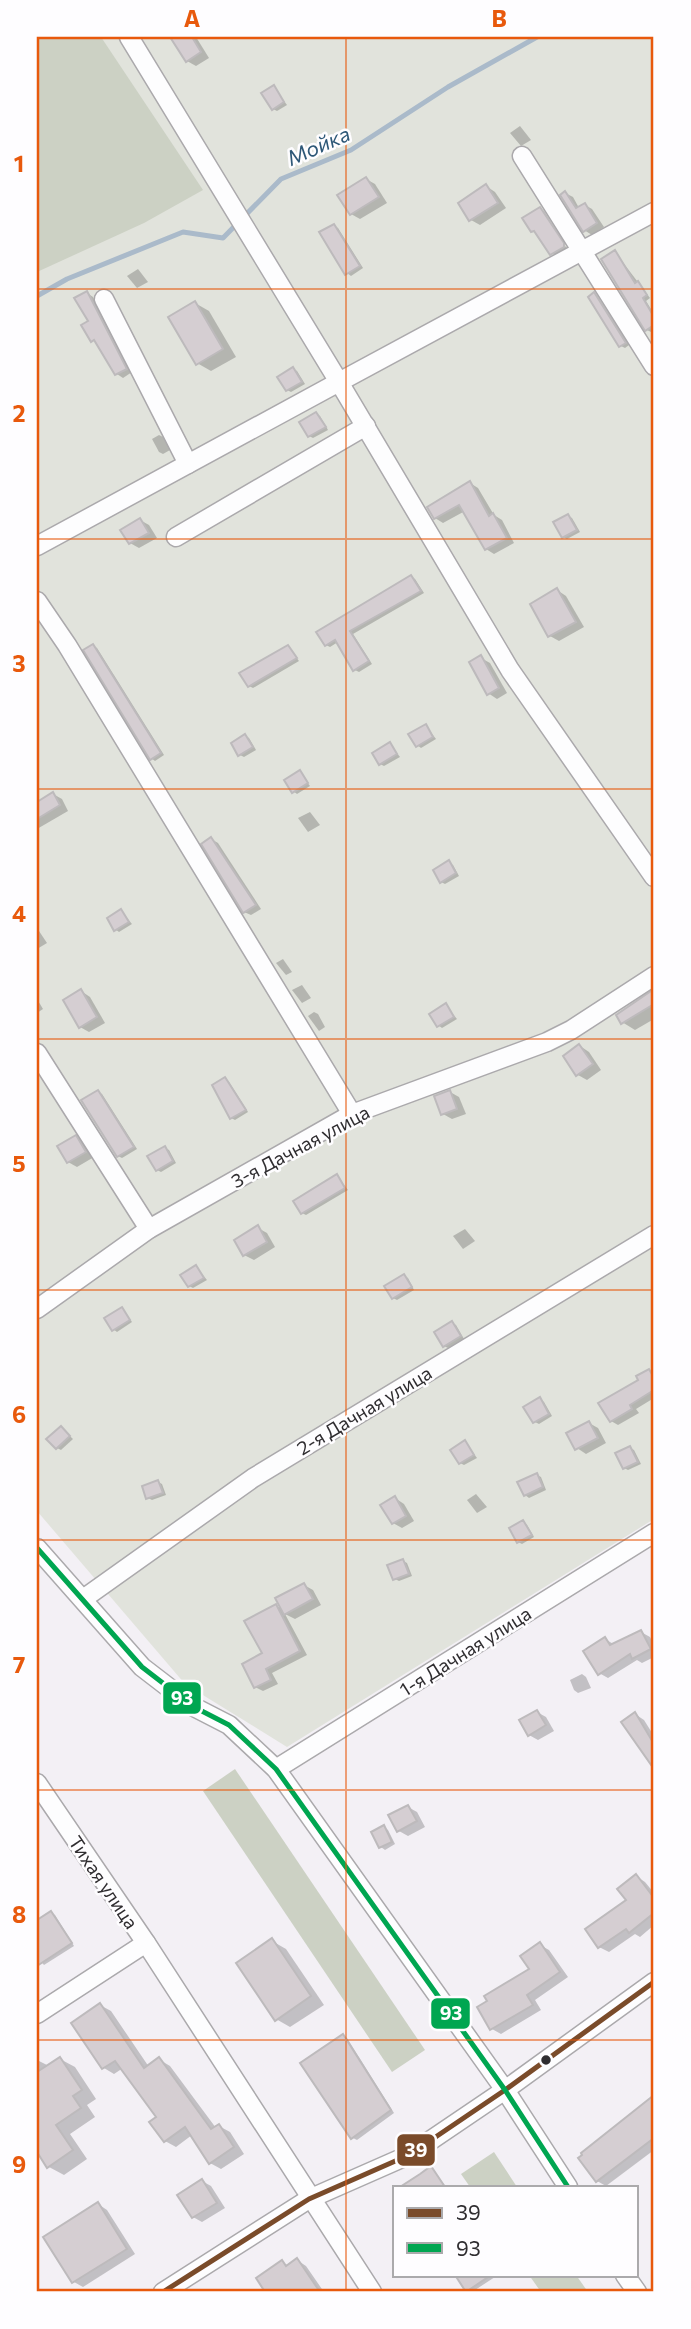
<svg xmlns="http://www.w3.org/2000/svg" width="691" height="2329" viewBox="0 0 691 2329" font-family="Commissioner,sans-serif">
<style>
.green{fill:#e1e3dc}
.forest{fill:#ccd1c4}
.shadow{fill:#0003}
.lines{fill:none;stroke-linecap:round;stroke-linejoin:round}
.stream{stroke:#aabaca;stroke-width:5}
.building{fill:#d5ced2;stroke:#bdbabc;stroke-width:2}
.minor-casing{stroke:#aba9ac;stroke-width:21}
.minor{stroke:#fdfdfe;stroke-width:18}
.bus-1-casing{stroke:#fefdff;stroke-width:10}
.bus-2-casing{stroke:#fefdff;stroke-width:10}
.bus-1{stroke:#7a4b2a;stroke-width:5}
.bus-2{stroke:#00a651;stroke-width:5}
.grid{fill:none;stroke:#e8590c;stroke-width:2;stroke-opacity:0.55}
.bus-dot{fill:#2f2d30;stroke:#fefdff;stroke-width:2.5}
.labels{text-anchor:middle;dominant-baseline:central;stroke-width:5;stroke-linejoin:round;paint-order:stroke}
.street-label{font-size:19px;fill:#2f2d30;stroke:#fefdff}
.water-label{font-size:21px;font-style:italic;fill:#2d5777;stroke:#fefdff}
.line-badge{stroke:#fefdff;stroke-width:2.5}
.badge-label{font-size:19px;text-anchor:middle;font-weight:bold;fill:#fff}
.neatline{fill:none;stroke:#e8590c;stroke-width:2.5}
.grid-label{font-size:23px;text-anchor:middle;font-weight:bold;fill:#e8590c}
</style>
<rect width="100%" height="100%" fill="#f3f0f5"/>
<!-- green -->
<path class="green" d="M37 37H654V1519L287 1747 185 1684 37 1511Z"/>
<!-- forest -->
<g class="forest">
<path d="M37 37H101L203 190 144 223 37 272Z"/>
<path d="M235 1769 425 2050 392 2072 203 1791Z"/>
<path d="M494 2152 517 2187H470L461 2174Z"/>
<path d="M529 2275H576L588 2292H541Z"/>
</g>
<!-- shadow -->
<g class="shadow">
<path d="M172 37H196L209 58 196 66 187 61Z"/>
<path d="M274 88 287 105 277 111 273 109Z"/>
<path d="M520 126 531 140 521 146 510 133Z"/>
<path d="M366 179 375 184 387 203 360 219 351 214Z"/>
<path d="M486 186 495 192 506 208 480 225 471 220Z"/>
<path d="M565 193 573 197 579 208 585 205 592 209 604 227 592 235 584 230Z"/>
<path d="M540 209 544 211 567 249 555 256 533 231Z"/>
<path d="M334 226 338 228 363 268 351 276 347 273Z"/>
<path d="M615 252 650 298 646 301 654 314V330L651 332 647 330Z"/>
<path d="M138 269 148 282 137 288 127 276Z"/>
<path d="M87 293 93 297 132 372 123 378 117 374 99 344 92 340Z"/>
<path d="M594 294 598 297 629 345 625 348 621 346Z"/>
<path d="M195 303 209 311 236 357 211 371 197 363Z"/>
<path d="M293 369 297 371 305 384 291 392 287 390Z"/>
<path d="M316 414 320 416 328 430 313 438 309 436Z"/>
<path d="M159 435 163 437 170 450 163 454 159 452 152 439Z"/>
<path d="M470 483 478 488 494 515 502 520 514 543 494 554 486 549 465 511 443 523 435 518Z"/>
<path d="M568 516 572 518 580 532 567 539 563 537Z"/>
<path d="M140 520 149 525 157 538 139 548 130 543Z"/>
<path d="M411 577 415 579 424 593 353 634 372 664 359 672 355 670 338 642 330 647 326 645Z"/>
<path d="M557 590 566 596 584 627 559 641 550 636Z"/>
<path d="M93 646 97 648 164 755 155 761 151 758Z"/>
<path d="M288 647 299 661 253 688 249 686Z"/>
<path d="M481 658 490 663 507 693 497 699 488 693Z"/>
<path d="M426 726 436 739 421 748 417 745Z"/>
<path d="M245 736 249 738 256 750 244 757 240 755Z"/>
<path d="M390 744 400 757 384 766 380 764Z"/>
<path d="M300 773 310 786 297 794 293 791Z"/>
<path d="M53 794 62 799 68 811 37 829V804Z"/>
<path d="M310 812 320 825 308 832 298 818Z"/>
<path d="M211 839 218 843 261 909 251 915 244 912Z"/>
<path d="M449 863 453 865 459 876 445 884 441 882Z"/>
<path d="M121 911 132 924 119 932 115 929Z"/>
<path d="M37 928 47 943 37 949Z"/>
<path d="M283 959 292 972 286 975 276 963Z"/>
<path d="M302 985 311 998 302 1003 292 990Z"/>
<path d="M81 991 90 997 105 1023 89 1032 80 1027Z"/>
<path d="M654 991V1019L635 1030 622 1022 618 1015Z"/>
<path d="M37 999 43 1009 37 1013Z"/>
<path d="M446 1006 457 1019 442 1028 438 1025Z"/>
<path d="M314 1012 318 1014 325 1027 319 1031 308 1016Z"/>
<path d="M580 1046 589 1052 601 1070 587 1080 578 1075Z"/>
<path d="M225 1080 229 1082 248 1112 235 1120 231 1118Z"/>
<path d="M98 1092 102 1094 137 1149 122 1158 118 1156Z"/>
<path d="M450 1092 459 1097 466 1114 452 1119 443 1114Z"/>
<path d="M76 1137 85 1142 94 1157 77 1167 68 1162Z"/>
<path d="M165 1148 169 1150 176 1163 161 1172 157 1170Z"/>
<path d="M337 1176 348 1190 306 1215 302 1213Z"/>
<path d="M258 1228 267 1233 275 1247 254 1260 244 1255Z"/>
<path d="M465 1229 475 1241 463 1249 453 1236Z"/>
<path d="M196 1267 207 1280 193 1288 189 1286Z"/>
<path d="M404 1276 408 1278 414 1290 397 1300 393 1298Z"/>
<path d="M122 1309 132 1322 117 1332 113 1329Z"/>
<path d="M452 1323 456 1325 464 1339 448 1348 444 1346Z"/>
<path d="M649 1371 654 1374V1398L636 1409 639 1413 618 1425 611 1421Z"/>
<path d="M540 1399 544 1402 552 1416 539 1424 535 1422Z"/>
<path d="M589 1423 598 1428 606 1443 586 1454 577 1448Z"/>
<path d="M61 1428 73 1439 61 1450 57 1448Z"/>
<path d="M465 1442 477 1458 464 1465 460 1463Z"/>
<path d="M630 1448 634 1450 641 1464 628 1470 624 1468Z"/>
<path d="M537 1475 541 1477 546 1490 529 1498 525 1495Z"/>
<path d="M158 1482 162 1484 166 1495 152 1500 148 1498Z"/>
<path d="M476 1494 487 1507 477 1513 467 1500Z"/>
<path d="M395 1498 404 1504 414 1521 402 1528 393 1523Z"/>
<path d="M523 1522 527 1525 534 1537 522 1544 518 1542Z"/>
<path d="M403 1561 407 1563 412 1576 399 1581 395 1579Z"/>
<path d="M304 1585 313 1590 321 1605 295 1619 285 1614 307 1655 272 1673 278 1684 263 1691 255 1687 276 1606 284 1610Z"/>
<path d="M641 1632 650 1637 654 1645V1657L642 1663 637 1660 608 1678 599 1673 605 1639 615 1645Z"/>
<path d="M582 1674 586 1677 591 1688 578 1693 574 1690 570 1680Z"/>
<path d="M537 1712 546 1717 554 1731 538 1740 529 1735Z"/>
<path d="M635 1714 644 1720 654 1736V1761L647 1757Z"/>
<path d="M408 1807 417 1812 425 1827 408 1836 399 1831Z"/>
<path d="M384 1827 388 1830 395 1844 385 1850 381 1847 374 1833Z"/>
<path d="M636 1876 645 1882 654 1893V1925L640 1937 635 1934 609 1952 599 1947 628 1900Z"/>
<path d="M51 1913 55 1915 74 1946 44 1965 37 1957V1922Z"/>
<path d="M272 1941 286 1949 324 2005 290 2027 276 2019Z"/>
<path d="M540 1945 549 1950 568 1977 535 2000 541 2010 501 2034 492 2029 531 1970Z"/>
<path d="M100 2005 111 2011 149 2067 160 2060 170 2066 216 2128 219 2126 230 2132 244 2154 221 2169 210 2163 192 2135 176 2147 165 2141 158 2118 123 2068 114 2074 104 2068Z"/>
<path d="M343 2036 347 2038 394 2113 357 2140 353 2138 303 2063Z"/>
<path d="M60 2059 75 2067 96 2099 87 2105 95 2117 70 2134 87 2159 64 2175 49 2167 37 2149V2060L49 2066Z"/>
<path d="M652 2099 654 2101V2150L606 2186 597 2181Z"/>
<path d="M431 2168 446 2187H403Z"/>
<path d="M202 2181 211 2186 225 2208 202 2222 193 2217Z"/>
<path d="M98 2204 107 2210 135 2254 83 2287 74 2282Z"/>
<path d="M297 2260 306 2266 324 2292H259L265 2288 282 2262 289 2266Z"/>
<path d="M457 2275H498L472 2292 468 2291Z"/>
</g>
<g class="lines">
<!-- stream -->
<path class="stream" d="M37 296 67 279 183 232 223 238 281 179 351 150 448 87 537 37"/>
</g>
<!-- building -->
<g class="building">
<path d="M170 37H192L201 52 186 62Z"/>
<path d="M274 85 284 102 272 110 261 93Z"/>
<path d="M366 177 379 197 350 215 337 195Z"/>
<path d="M486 184 498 203 469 221 458 203Z"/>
<path d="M565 191 576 208 585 203 597 223 583 232 560 195Z"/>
<path d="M540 207 564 243V247L550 255 534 231 531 232 522 218Z"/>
<path d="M334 224 360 266 345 275 319 232Z"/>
<path d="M615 250 635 283 638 281 647 295 643 298 654 317V325L645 331 601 259Z"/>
<path d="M87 291 127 369 115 375 94 340 91 342 81 325 88 321 74 298Z"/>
<path d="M594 292 626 343 619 347 588 297Z"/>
<path d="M195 301 223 349 196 365 168 317Z"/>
<path d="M293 367 302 382 286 391 277 377Z"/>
<path d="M316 412 326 427 308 437 299 422Z"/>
<path d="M470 481 489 516 493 513 507 538 485 550 459 505 434 519 427 507Z"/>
<path d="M568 514 577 530 562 538 553 522Z"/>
<path d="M140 518 149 533 129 544 120 530Z"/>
<path d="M411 575 421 591 350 631 369 661 353 671 335 640 325 646 316 632Z"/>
<path d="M557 588 576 622 548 637 530 604Z"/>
<path d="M93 644 161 753 150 760 83 650Z"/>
<path d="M288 645 297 658 248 687 239 673Z"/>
<path d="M481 655 499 688 487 695 469 662Z"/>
<path d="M426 724 433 737 416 747 408 734Z"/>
<path d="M245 734 253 747 238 756 231 743Z"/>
<path d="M390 742 397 754 379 765 372 753Z"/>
<path d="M300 770 308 783 292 793 284 780Z"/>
<path d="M53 792 60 805 37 819V802Z"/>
<path d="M211 837 256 905 243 913 201 844Z"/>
<path d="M449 860 456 873 440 883 433 870Z"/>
<path d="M121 909 129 922 114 931 107 918Z"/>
<path d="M81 989 97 1017 79 1028 63 1000Z"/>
<path d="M654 989V1004L621 1024 616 1015Z"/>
<path d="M446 1003 454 1017 437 1027 429 1014Z"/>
<path d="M579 1044 593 1064 576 1076 563 1056Z"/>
<path d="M225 1077 246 1110 230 1119 212 1085Z"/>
<path d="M98 1090 134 1147 117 1157 81 1100Z"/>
<path d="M450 1090 457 1109 441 1115 434 1096Z"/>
<path d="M76 1135 86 1152 67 1163 57 1146Z"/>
<path d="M165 1146 173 1161 156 1171 147 1156Z"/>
<path d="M337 1174 345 1188 301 1214 293 1201Z"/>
<path d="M258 1225 267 1242 243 1256 234 1240Z"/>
<path d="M196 1265 204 1278 188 1287 180 1275Z"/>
<path d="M404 1274 412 1287 392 1299 384 1286Z"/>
<path d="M122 1307 130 1320 112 1331 104 1318Z"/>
<path d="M452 1321 461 1336 443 1347 434 1332Z"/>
<path d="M649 1369 654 1378V1390L630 1405 632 1409 610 1422 598 1403 638 1380 636 1376Z"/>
<path d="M540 1397 549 1414 533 1423 523 1407Z"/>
<path d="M589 1421 598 1438 575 1450 566 1433Z"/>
<path d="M61 1426 70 1436 56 1449 46 1439Z"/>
<path d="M465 1440 474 1455 459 1464 450 1450Z"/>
<path d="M630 1446 638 1462 623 1469 615 1453Z"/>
<path d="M537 1473 543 1487 524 1496 517 1482Z"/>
<path d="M158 1480 163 1493 146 1499 142 1486Z"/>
<path d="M395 1496 406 1516 392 1524 380 1505Z"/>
<path d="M523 1520 532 1535 517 1543 509 1528Z"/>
<path d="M403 1559 409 1574 393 1580 387 1565Z"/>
<path d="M304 1583 313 1599 284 1615 275 1598Z"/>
<path d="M276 1604 300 1651 266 1669 271 1680 254 1688 242 1664 262 1653 244 1621Z"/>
<path d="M641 1630 651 1649 632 1659 630 1654 598 1675 583 1651 605 1637 610 1645Z"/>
<path d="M537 1710 546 1725 528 1736 519 1720Z"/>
<path d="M635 1712 654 1744V1769L621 1722Z"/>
<path d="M408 1805 417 1821 397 1832 388 1815Z"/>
<path d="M384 1825 392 1842 379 1848 371 1832Z"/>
<path d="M636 1874 654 1898V1913L629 1933 626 1929 598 1948 585 1929 626 1900 617 1889Z"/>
<path d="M51 1911 72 1943 37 1966V1920Z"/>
<path d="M272 1938 311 1996 275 2021 236 1963Z"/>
<path d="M540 1942 560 1972 527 1995 533 2005 490 2030 477 2007 487 2001 484 1996 529 1969 520 1956Z"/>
<path d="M100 2003 144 2068 159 2057 211 2129 219 2124 234 2147 209 2164 185 2127 164 2142 149 2122 156 2117 115 2061 102 2069 71 2023Z"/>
<path d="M343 2034 391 2110 351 2139 300 2063Z"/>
<path d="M60 2057 82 2090 73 2096 81 2108 56 2125 73 2150 47 2168 37 2152V2072Z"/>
<path d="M654 2095V2138L596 2182 578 2158 582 2155 581 2153Z"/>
<path d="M431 2166 445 2187H400L420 2174Z"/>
<path d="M202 2179 217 2203 192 2218 177 2195Z"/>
<path d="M98 2202 127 2249 72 2283 43 2237Z"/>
<path d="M297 2258 320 2292H265L256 2278 282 2260 286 2266Z"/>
<path d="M455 2275H491L466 2292Z"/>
</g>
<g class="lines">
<!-- minor casing -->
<g class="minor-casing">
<g id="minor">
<path d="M129 37 339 382 654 212"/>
<path d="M522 156 654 366"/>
<path d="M104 299 188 464"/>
<path d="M176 537 366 426"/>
<path d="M37 546 339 382 510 670 654 877"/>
<path d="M37 601 67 645 352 1114"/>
<path d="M37 1053 149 1229"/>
<path d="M37 1309 149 1229 352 1114 547 1042 571 1030 654 976"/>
<path d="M37 1548 142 1667 194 1707 229 1725 276 1769 505 2090 568 2187"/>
<path d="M83 1599 253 1478 654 1235"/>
<path d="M276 1769 654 1533"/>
<path d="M37 1783 146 1943 372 2292"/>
<path d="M37 2014 146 1943"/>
<path d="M625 2275 637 2292"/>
<path d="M163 2292 309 2199 409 2155 505 2090 654 1982"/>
</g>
</g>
<!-- minor -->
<use href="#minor" class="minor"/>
<!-- bus-1 casing -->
<g class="bus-1-casing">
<path id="bus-1" d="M163 2292 309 2199 409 2155 505 2090 654 1982"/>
</g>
<!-- bus-2 casing -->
<g class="bus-2-casing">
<path id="bus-2" d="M37 1548 142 1667 194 1707 229 1725 276 1769 505 2090 568 2187"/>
</g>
<!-- bus-1 -->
<use href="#bus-1" class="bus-1"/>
<!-- bus-2 -->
<use href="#bus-2" class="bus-2"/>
</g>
<!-- grid -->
<path class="grid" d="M346 37V2292M37 289H654M37 539H654M37 789H654M37 1039H654M37 1290H654M37 1540H654M37 1790H654M37 2040H654"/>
<!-- markers -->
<circle class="bus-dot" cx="546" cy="2060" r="6"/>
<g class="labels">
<!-- street labels -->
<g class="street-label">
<text transform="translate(300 1146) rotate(-28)">3-я Дачная улица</text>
<text transform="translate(364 1410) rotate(-31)">2-я Дачная улица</text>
<text transform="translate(465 1651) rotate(-32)">1-я Дачная улица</text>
<text transform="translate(104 1882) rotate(56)">Тихая улица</text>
</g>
<!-- water labels -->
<g class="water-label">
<text transform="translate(318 145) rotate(-24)">Мойка</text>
</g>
</g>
<g class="line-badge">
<rect x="162" y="1681" width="40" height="34" rx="7" fill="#00a651"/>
<rect x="430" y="1997" width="41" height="33" rx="7" fill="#00a651"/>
<rect x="396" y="2133" width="40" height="34" rx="7" fill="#7a4b2a"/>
</g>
<g class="badge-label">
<text x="182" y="1705">93</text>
<text x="451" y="2020">93</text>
<text x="416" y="2157">39</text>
</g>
<!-- border -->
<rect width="691" height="2329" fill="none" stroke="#fefdff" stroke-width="77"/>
<!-- legend -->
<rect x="393" y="2186" width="245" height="91" fill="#fefdff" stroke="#abaaac" stroke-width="2"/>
<rect x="407" y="2208" width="35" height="10" fill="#7a4b2a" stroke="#abaaac" stroke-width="2"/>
<text x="456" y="2220" font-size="21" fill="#2f2d30">39</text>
<rect x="407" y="2243" width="35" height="10" fill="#00a651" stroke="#abaaac" stroke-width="2"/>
<text x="456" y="2256" font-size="21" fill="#2f2d30">93</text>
<rect x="38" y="38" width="614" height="2252" class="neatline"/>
<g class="grid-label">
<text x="192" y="27">A</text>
<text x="499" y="27">B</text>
<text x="19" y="172">1</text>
<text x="19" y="422">2</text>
<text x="19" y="672">3</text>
<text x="19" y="922">4</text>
<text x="19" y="1172">5</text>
<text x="19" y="1423">6</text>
<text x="19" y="1673">7</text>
<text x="19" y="1923">8</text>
<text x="19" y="2173">9</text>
</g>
</svg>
